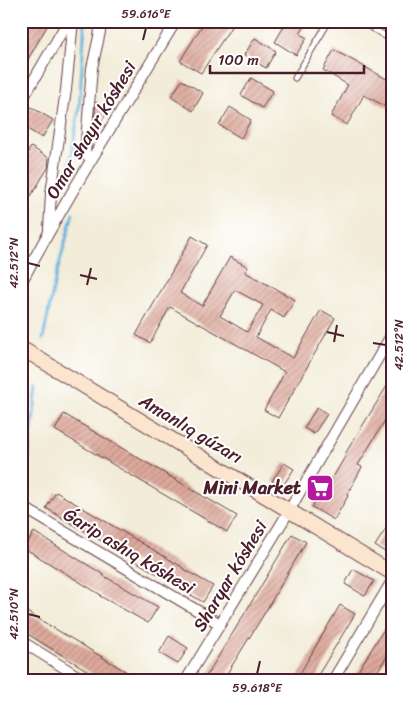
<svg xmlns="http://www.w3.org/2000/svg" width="413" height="701" viewBox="0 0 413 701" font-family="Sriracha,sans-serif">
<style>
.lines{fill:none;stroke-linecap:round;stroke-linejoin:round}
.stream{stroke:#61b1dc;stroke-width:3}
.building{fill:url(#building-hatch);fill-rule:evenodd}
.lane-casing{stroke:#633e45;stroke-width:7}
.street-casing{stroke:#633e45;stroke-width:12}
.secondary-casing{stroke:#633e45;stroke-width:16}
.lane{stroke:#fff;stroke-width:5}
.street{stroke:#fff;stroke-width:10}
.secondary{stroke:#fce5cf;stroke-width:14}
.ticks{fill:none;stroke:#4a1f2b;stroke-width:2}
.labels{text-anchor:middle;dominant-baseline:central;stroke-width:4;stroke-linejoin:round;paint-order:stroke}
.street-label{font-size:18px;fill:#4a1f2b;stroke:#fff}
.poi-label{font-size:18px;font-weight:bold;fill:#4a1f2b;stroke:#fff;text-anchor:end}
.neatline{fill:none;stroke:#4a1f2b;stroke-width:2}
.ticks-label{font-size:12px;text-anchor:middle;fill:#4a1f2b}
</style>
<defs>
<pattern id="building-hatch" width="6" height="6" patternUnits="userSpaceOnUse" patternTransform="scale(1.25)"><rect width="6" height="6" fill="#deaa9c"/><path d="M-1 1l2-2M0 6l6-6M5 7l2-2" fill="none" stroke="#b68a7f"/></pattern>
</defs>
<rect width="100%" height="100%" fill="#fff"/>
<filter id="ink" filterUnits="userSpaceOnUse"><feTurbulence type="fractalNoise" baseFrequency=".02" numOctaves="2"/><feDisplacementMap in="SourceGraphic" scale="10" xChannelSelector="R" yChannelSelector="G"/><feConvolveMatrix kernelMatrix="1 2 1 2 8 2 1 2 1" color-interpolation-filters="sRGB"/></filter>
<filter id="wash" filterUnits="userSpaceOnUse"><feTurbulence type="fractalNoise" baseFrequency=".0096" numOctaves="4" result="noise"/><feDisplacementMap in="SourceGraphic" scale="20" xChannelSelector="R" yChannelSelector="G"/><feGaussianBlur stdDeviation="1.12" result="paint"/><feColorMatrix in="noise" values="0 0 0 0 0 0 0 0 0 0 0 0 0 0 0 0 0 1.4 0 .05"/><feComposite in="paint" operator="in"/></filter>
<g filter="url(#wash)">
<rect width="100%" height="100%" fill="#f2ecd8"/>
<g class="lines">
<!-- stream -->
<g class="stream">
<path d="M68 176 79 109 85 21"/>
<path d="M43 339 55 280 73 213"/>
<path d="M24 496 37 387"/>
</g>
</g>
<g id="blocks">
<!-- building -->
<g class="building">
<path d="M21 21H50L27 61 21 57Z"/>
<path d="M205 21H221L231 27 201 73 180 61Z"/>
<path d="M287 21H308L300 34 307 38 296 55 275 42Z"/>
<path d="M371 21H392V34Z"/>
<path d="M255 38 276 51 266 68 244 55Z"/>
<path d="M334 50 392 82V110L364 95 347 125 331 116 348 85 323 70Z"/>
<path d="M251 78 273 91 262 108 241 95Z"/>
<path d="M182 80 203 93 193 111 171 97Z"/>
<path d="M96 102 108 111 99 126 94 123Z"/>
<path d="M31 107 53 120 42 138 21 125Z"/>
<path d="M230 107 251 120 241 138 219 125Z"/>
<path d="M31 147 49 158 48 168 21 212V163Z"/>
<path d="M192 236 207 245 180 293 202 306 230 257 248 267 245 272 295 300 284 318 271 310 256 337 293 358 321 310 335 318 278 418 264 410 285 372 170 307 150 343 136 335ZM235 290 263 305 247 332 220 316Z"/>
<path d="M392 378V409L358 465 362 467 347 495 348 496 334 520 312 507 326 483 329 484 346 455 345 454Z"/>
<path d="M317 407 327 414 314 434 304 428Z"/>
<path d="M64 414 237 516 227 532 55 430Z"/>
<path d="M284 463 294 469 282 487 272 481Z"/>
<path d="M56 492 182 567V568L213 586 203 602 184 591V590L46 508Z"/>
<path d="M392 519V556L375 546Z"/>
<path d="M34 532 104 575V576L158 607 148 623 100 596 101 595 24 548Z"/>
<path d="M292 534 306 542 264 614 223 680H204L245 613Z"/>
<path d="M353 569 374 581 365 596 345 584Z"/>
<path d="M340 605 355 614 315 680H306L299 675Z"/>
<path d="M27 612 97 654 140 680H102L93 674 21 630V622Z"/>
<path d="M392 616V648L372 680H361L355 676Z"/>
<path d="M169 636 188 648 178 664 159 653Z"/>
</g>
</g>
</g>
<g filter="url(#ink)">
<use href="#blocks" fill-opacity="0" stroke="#633e45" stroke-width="1"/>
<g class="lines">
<!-- lane casing -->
<g class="lane-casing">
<g id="lane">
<path d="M360 21 392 40"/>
<path d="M295 78 329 21"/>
</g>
</g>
<!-- street casing -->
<g class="street-casing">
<g id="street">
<path d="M21 102 68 21"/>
<path d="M91 159 85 154 92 68 100 32 98 21"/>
<path d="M49 229 51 193 66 90 73 21"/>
<path d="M21 283C69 193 123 108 176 21"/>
<path d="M21 506 220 624"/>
<path d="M21 641 84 680"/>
<path d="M186 680 283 521 392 334"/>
<path d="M333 680 392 581"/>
</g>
</g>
<!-- secondary casing -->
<g class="secondary-casing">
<path id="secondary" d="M21 348 392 573"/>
</g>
<!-- lane -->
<use href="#lane" class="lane"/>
<!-- street -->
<use href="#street" class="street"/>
<!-- secondary -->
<use href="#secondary" class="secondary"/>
</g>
</g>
<!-- ticks -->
<path class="ticks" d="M143 40 146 28M28 263 40 266M80 275 97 279M87 285 91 268M327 332 344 336M334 342 337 325M373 343 386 345M28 614 40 617M257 674 260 661"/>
<!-- icons -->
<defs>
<g id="supermarket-square" transform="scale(1.4375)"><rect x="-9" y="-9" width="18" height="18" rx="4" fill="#b5179e" stroke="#fff"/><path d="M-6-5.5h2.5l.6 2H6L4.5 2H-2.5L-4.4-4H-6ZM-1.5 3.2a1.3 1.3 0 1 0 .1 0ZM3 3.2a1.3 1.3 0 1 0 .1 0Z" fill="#fff"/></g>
</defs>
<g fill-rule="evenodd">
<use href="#supermarket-square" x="320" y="488"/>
</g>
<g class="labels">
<!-- street labels -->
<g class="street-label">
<text transform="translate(91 130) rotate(-59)">Omar shayır kóshesi</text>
<text transform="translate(191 429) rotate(31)">Amanlıq gúzarı</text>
<text transform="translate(129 551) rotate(31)">Ǵarip ashıq kóshesi</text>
<text transform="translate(230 576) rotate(-59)">Sharyar kóshesi</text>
</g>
<!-- poi labels -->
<g class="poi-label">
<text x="301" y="488">Mini Market</text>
</g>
</g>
<!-- margin -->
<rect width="413" height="701" fill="none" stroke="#fff" stroke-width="55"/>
<!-- scale -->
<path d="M210 65v8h154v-8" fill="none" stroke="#4a1f2b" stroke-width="2.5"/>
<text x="218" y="65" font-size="15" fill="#4a1f2b" stroke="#ffffff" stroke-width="4" paint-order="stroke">100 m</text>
<rect x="28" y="28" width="358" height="646" class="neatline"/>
<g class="ticks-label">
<text x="146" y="18">59.616°E</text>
<text transform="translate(14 263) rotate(-90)" y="4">42.512°N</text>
<text transform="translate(399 345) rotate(-90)" y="4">42.512°N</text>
<text transform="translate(14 614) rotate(-90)" y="4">42.510°N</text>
<text x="257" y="692">59.618°E</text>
</g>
</svg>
